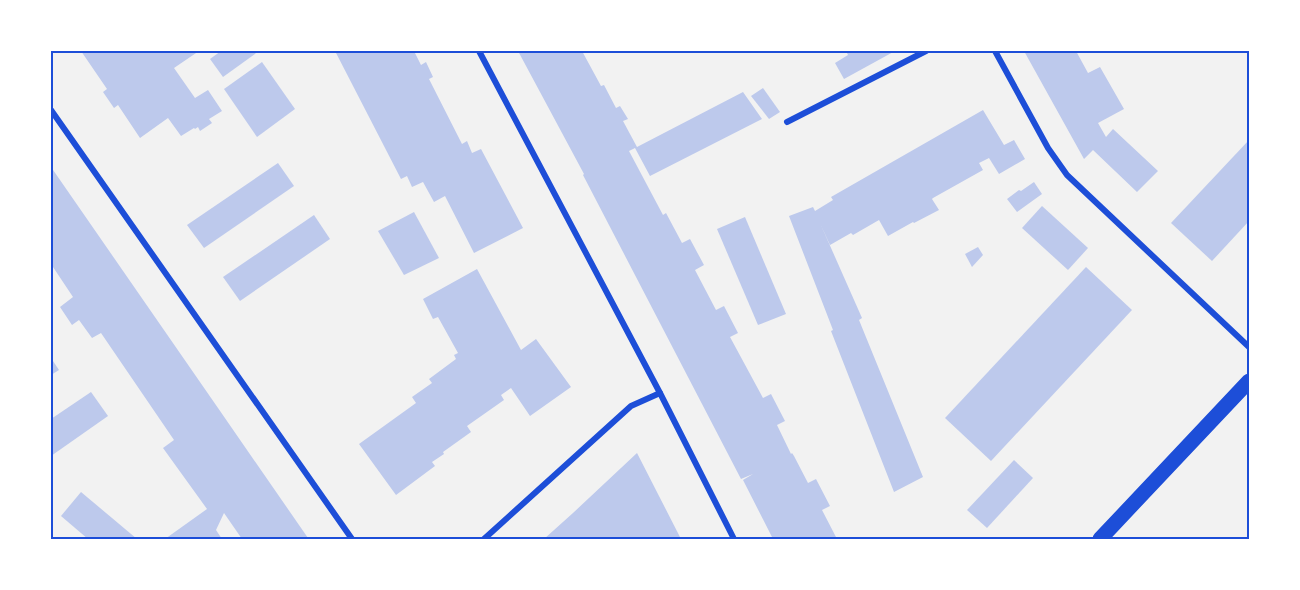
<svg xmlns="http://www.w3.org/2000/svg" width="1300" height="590" viewBox="0 0 1300 590" font-family="'PT Sans Narrow',sans-serif">
<style>
.building{fill:#bdc9ec}
.lines{fill:none;stroke-linecap:round;stroke-linejoin:round}
.minor{stroke:#1d4ed8;stroke-width:6}
.primary{stroke:#1d4ed8;stroke-width:15}
.neatline{fill:none;stroke:#1d4ed8;stroke-width:2}
</style>
<rect width="100%" height="100%" fill="#f2f2f2"/>
<!-- building -->
<g class="building">
<path d="M81 51H199L174 68 195 98 208 90 222 111 209 119 212 123 200 131 198 127 195 129 194 128 181 136 168 118 140 138 118 105 114 108 103 92 107 89Z"/>
<path d="M221 51H259L223 77 210 59Z"/>
<path d="M335 51H414L421 65 426 62 433 77 429 79 462 144 467 141 472 153 481 149 523 228 474 253 445 196 434 202 423 182 412 187 407 176 401 179Z"/>
<path d="M518 51H582L601 86 604 85 616 108 620 106 628 119 623 121 637 147 743 92 762 119 650 176 635 148 629 151 663 215 666 213 682 243 690 239 704 265 695 270 716 310 724 306 738 333 730 337 763 398 771 394 785 421 777 425 791 454 792 453 794 456 808 483 816 479 830 506 822 510 837 539H773L743 480 753 474 741 479 583 175 584 174Z"/>
<path d="M846 51H895L844 79 835 63 848 55Z"/>
<path d="M1024 51H1076L1088 73 1100 67 1124 109 1098 123 1106 137 1113 129 1158 171 1137 192 1093 150 1084 159Z"/>
<path d="M262 62 295 109 257 137 224 89Z"/>
<path d="M763 88 780 112 769 119 751 96Z"/>
<path d="M983 110 1004 145 1014 140 1025 159 999 174 989 158 979 163 983 170 933 198 932 199 939 210 914 223 913 222 888 236 879 220 853 235 851 233 830 245 820 223 862 318 859 320 923 477 894 492 831 331 833 330 789 216 813 207 815 211 833 200 831 197Z"/>
<path d="M1249 140V221L1212 261 1171 223Z"/>
<path d="M278 163 294 186 204 248 187 225Z"/>
<path d="M51 167 218 408 308 538 307 539H242L224 513 216 530 222 539H165L207 509 163 448 174 440 101 333 92 338 79 320 72 325 60 307 73 297 51 264Z"/>
<path d="M1034 182 1042 194 1017 212 1007 199 1019 190 1021 191Z"/>
<path d="M1042 206 1088 248 1068 270 1022 228Z"/>
<path d="M414 212 439 258 404 275 378 231Z"/>
<path d="M314 215 330 239 240 301 223 277Z"/>
<path d="M745 217 786 314 758 325 717 229Z"/>
<path d="M978 247 983 255 972 267 965 254Z"/>
<path d="M1086 267 1132 310 991 461 945 418Z"/>
<path d="M477 269 521 350 536 339 571 387 530 416 511 388 501 395 504 400 467 426 471 432 443 452 444 454 432 462 435 466 396 495 359 444 416 403 412 397 432 383 429 379 456 359 454 355 458 353 438 317 433 319 423 299Z"/>
<path d="M51 358 59 370 51 375Z"/>
<path d="M91 392 108 416 51 456V419Z"/>
<path d="M637 453 681 539H544L573 513Z"/>
<path d="M1014 460 1033 478 987 528 967 510Z"/>
<path d="M81 492 137 539H88L61 516Z"/>
</g>
<g class="lines">
<!-- minor -->
<g class="minor">
<path d="M479 51 660 393 734 539"/>
<path d="M995 51 1048 148 1067 175 1249 347"/>
<path d="M51 110 352 539"/>
<path d="M787 122 926 51"/>
<path d="M484 539 631 406 660 393"/>
</g>
<!-- primary -->
<path class="primary" d="M1100 539 1249 381"/>
</g>
<!-- border -->
<rect width="1300" height="590" fill="none" stroke="#ffffff" stroke-width="105"/>
<rect x="52" y="52" width="1196" height="486" class="neatline"/>
</svg>
